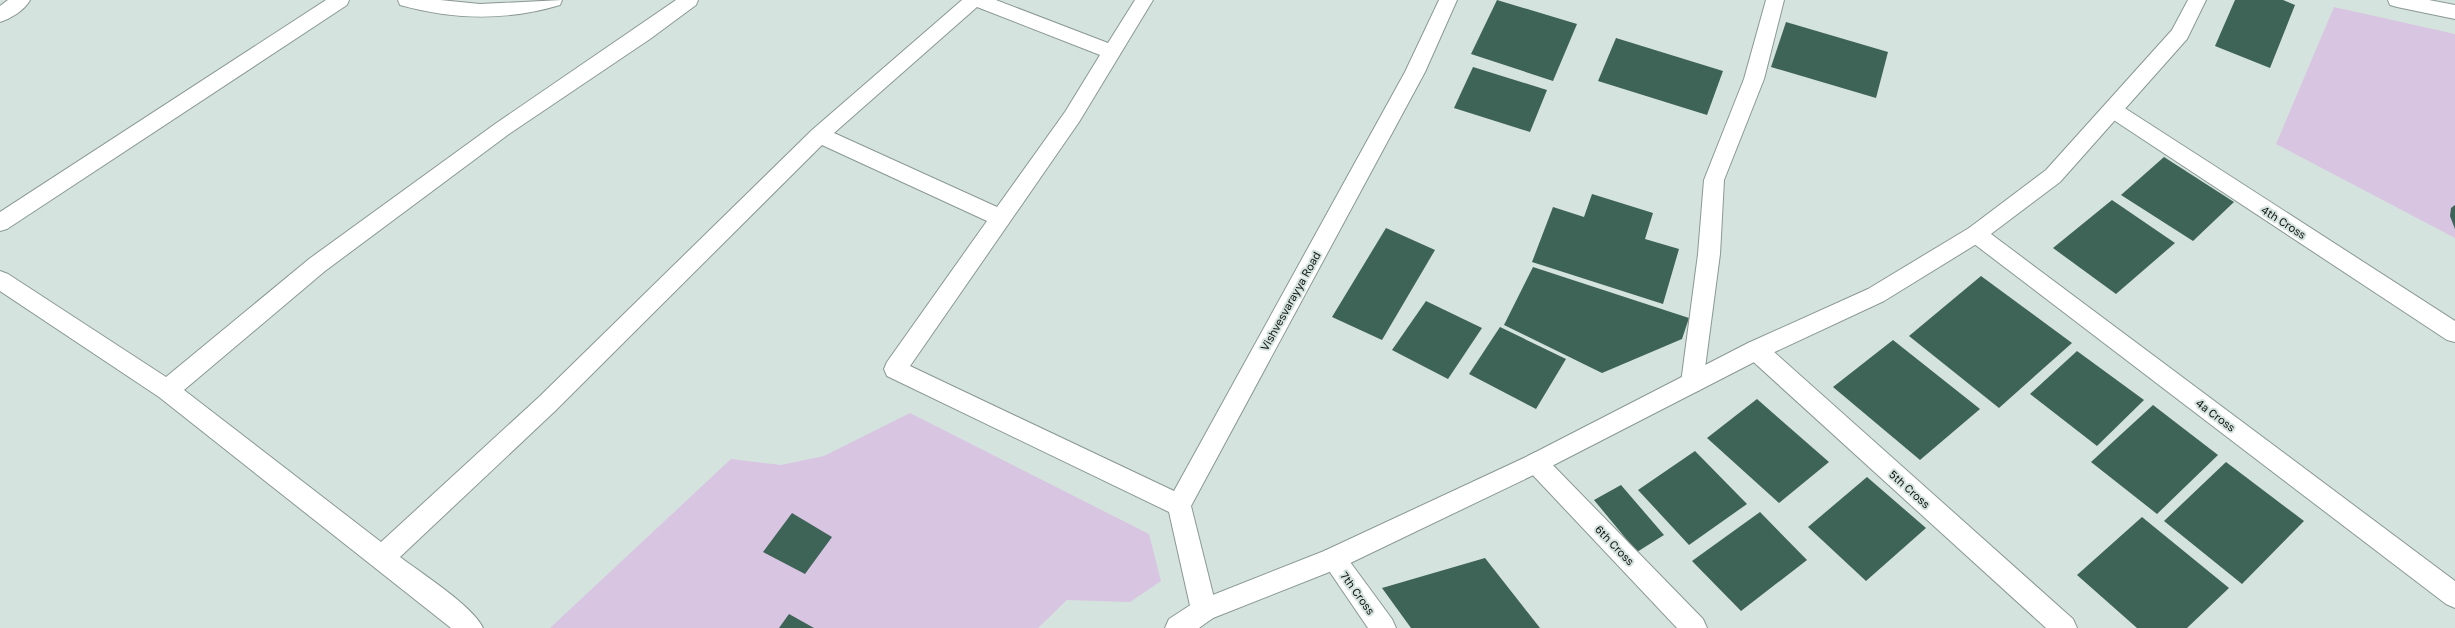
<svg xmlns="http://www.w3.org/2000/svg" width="2455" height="628" viewBox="0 0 2455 628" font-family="'Golos Text',sans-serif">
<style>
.green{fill:#d8c5e1}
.building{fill:#3e6357}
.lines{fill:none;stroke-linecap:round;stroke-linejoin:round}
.minor-casing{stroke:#8a9893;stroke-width:2}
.tertiary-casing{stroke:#8a9893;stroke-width:2}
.minor{fill:#fff;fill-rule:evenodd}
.tertiary{fill:#fff;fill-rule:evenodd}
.labels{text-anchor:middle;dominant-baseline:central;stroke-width:4;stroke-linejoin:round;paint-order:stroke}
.street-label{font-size:11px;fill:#101513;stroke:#d5e3de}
</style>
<rect width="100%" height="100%" fill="#d5e3de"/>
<!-- green -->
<g class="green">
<path d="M2334 7 2455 34V238L2276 144Z"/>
<path d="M910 413 1149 534 1161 581 1130 602 1067 600 1038 628H550L731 459 781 465 824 456Z"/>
</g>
<!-- building -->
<g class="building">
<path d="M1497 0 1577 24 1553 81 1471 54Z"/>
<path d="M2235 0H2283L2295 5 2270 68 2215 46Z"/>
<path d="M1786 22 1888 52 1876 98 1771 67Z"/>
<path d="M1616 38 1723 71 1707 115 1598 81Z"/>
<path d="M1473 67 1547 90 1530 132 1454 108Z"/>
<path d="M2164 157 2234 202 2193 241 2121 195Z"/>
<path d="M1592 194 1653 213 1645 239 1679 249 1663 304 1532 262 1553 207 1584 217Z"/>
<path d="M2112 200 2175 243 2116 294 2053 248Z"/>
<path d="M2455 205V229L2450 216 2451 208Z"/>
<path d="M1386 228 1435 250 1382 340 1332 317Z"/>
<path d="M1533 267 1689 318 1682 339 1602 373 1504 325Z"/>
<path d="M1981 276 2072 343 1999 408 1909 336Z"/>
<path d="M1426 301 1482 328 1448 379 1392 350Z"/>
<path d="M1500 327 1566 359 1536 409 1469 374Z"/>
<path d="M1893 340 1980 409 1920 460 1833 387Z"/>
<path d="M2077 351 2144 400 2097 446 2030 394Z"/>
<path d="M1757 399 1829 462 1779 503 1707 438Z"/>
<path d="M2153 405 2218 455 2157 514 2091 462Z"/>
<path d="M1695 451 1747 504 1689 545 1638 490Z"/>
<path d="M2226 462 2304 521 2242 584 2164 521Z"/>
<path d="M1867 477 1926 528 1866 581 1808 527Z"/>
<path d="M1621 485 1664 535 1637 552 1594 500Z"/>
<path d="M1760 512 1807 560 1741 611 1692 561Z"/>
<path d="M792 513 832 537 805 574 763 552Z"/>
<path d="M2142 517 2229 588 2187 628H2137L2077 575Z"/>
<path d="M1485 558 1540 628H1411L1382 588Z"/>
<path d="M789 614 814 628H779Z"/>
</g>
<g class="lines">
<!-- minor casing -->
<g class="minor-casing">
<g id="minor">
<path d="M8 0H30C25 10 10 19 0 22V6Z"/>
<path d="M326 0H349L347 5 7 229 0 231V212Z"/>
<path d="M398 0H440L480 4 562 0 560 5C507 21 454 20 400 5Z"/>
<path d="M676 0H698L696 5 650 39 509 134 325 271 184 390 381 542 539 397 812 130 962 0H996L1108 43 1135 0H1153L1079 122 910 366 1174 491 1405 72 1439 0H1457L1425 72 1191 506 1217 610 1213 618 1204 622 1195 618 1191 610 1169 512 887 376 884 369 887 362 987 221 822 145 555 411 400 557C421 573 473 606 483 628H451L159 397 0 291V271L8 274 166 377 309 259 495 124ZM977 7 1100 55 1065 112 997 207 834 133Z"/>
<path d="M1766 0H1784L1764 79 1724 180 1720 254 1703 383 1700 390 1692 393 1684 390 1681 383 1698 254 1704 180 1744 79Z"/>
<path d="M2388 0H2429L2455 5V19L2397 7 2390 5Z"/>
<path d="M2113 103 2120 105 2455 321V342L2447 340 2106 115 2103 110 2106 105Z"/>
<path d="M1976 226 1983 228 2455 581V608L2446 604 1969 240 1965 234 1969 228Z"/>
<path d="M1756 341 1764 343 2073 619 2077 628H2046L1748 357 1745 350 1748 343Z"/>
<path d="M1536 452 1544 456 1703 619 1707 628H1677L1528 470 1524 463 1528 456Z"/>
<path d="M1333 548 1342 551 1392 619 1396 628H1368L1321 559 1324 551Z"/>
</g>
</g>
<!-- tertiary casing -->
<g class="tertiary-casing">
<path id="tertiary" d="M2188 0H2206L2187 39 2060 182 1983 240 1884 301 1764 357 1544 470 1342 567 1213 618 1199 628H1165L1169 619 1195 602 1324 551 1528 456 1748 343 1868 289 1969 228 2046 170 2172 30Z"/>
</g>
<!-- minor -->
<use href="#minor" class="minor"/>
<!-- tertiary -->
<use href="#tertiary" class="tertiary"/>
</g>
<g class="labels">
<!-- street labels -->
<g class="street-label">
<text transform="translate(2284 222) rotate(33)">4th Cross</text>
<text transform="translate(1290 301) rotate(-61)">Vishvesvarayya Road</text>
<text transform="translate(2216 415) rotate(37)">4a Cross</text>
<text transform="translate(1910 489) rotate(42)">5th Cross</text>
<text transform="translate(1615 545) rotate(46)">6th Cross</text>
<text transform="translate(1358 593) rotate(54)">7th Cross</text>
</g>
</g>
</svg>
